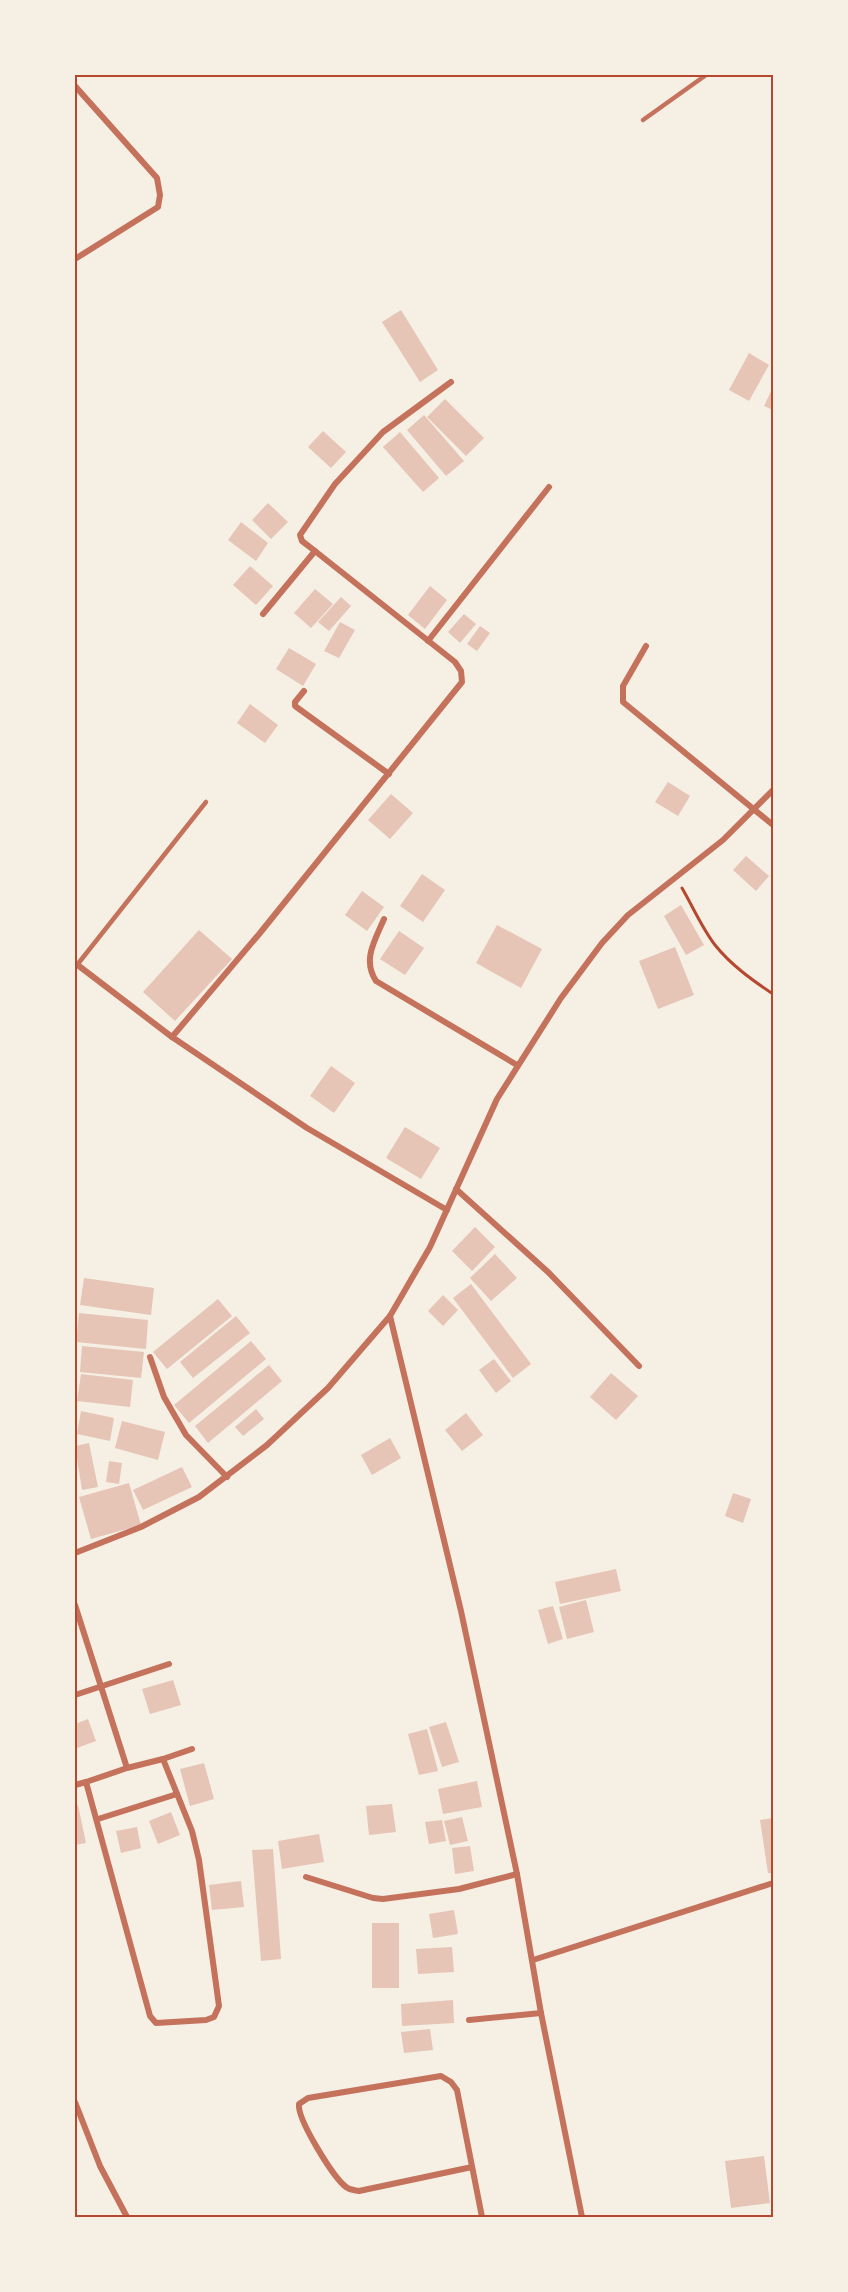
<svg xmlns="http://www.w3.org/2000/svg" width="848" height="2292" viewBox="0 0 848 2292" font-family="'Asap Condensed',sans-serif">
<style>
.building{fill:#e6c5b7}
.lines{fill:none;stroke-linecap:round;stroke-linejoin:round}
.path{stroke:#b5482f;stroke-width:3}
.service{stroke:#c5725c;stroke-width:4.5}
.minor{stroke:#c5725c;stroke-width:6}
.neatline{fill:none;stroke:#b5482f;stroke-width:2}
</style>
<rect width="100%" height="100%" fill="#f6efe4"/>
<!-- building -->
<g class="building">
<path d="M401 310 438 370 420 382 382 322Z"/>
<path d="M749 353 769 365 749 401 729 390Z"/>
<path d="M773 387V410L764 406Z"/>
<path d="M445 399 484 438 466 456 427 417Z"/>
<path d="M424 415 464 461 446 476 407 430Z"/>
<path d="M323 431 346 452 331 468 308 447Z"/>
<path d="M400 432 439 478 423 492 383 447Z"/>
<path d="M268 503 288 522 271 539 252 520Z"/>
<path d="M241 522 268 543 256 561 228 540Z"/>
<path d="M250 566 273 586 256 605 233 585Z"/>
<path d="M430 586 447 600 425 629 408 615Z"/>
<path d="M315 589 333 604 311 628 294 613Z"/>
<path d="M341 597 351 606 329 631 318 622Z"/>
<path d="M464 614 476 624 460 643 448 632Z"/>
<path d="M340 622 355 630 339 658 324 651Z"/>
<path d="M480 626 490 633 477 651 467 644Z"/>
<path d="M289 648 316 664 303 686 276 669Z"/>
<path d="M250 704 278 725 265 743 237 723Z"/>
<path d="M668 782 690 796 678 816 655 802Z"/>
<path d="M391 794 413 813 390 839 368 820Z"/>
<path d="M746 856 769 876 756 891 733 870Z"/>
<path d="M422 874 445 890 423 922 400 906Z"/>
<path d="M362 891 384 907 367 931 345 915Z"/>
<path d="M681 905 704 945 686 955 664 916Z"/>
<path d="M497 925 542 949 521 988 476 963Z"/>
<path d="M199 930 232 959 175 1021 143 992Z"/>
<path d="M399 931 424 948 405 975 380 959Z"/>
<path d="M675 947 694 995 658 1009 639 961Z"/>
<path d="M331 1066 355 1083 334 1113 310 1096Z"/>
<path d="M405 1127 440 1148 421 1179 386 1158Z"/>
<path d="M475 1227 495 1247 472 1271 452 1251Z"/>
<path d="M495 1254 517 1278 491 1301 470 1278Z"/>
<path d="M84 1278 154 1288 151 1315 80 1305Z"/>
<path d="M471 1284 531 1364 513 1378 453 1298Z"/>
<path d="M443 1295 458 1310 443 1326 428 1311Z"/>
<path d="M218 1299 232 1316 167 1369 153 1352Z"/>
<path d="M79 1313 148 1320 146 1349 76 1342Z"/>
<path d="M236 1316 250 1333 193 1378 180 1362Z"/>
<path d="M251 1341 266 1359 189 1423 174 1405Z"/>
<path d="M82 1346 144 1352 141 1378 80 1372Z"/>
<path d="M494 1359 511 1381 496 1393 479 1370Z"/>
<path d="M269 1365 282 1381 208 1443 195 1426Z"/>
<path d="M611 1373 638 1396 616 1420 590 1397Z"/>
<path d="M81 1374 133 1380 130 1407 77 1401Z"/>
<path d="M256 1409 264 1419 243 1436 235 1427Z"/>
<path d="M81 1411 114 1418 110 1441 77 1434Z"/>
<path d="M466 1413 483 1435 462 1451 445 1430Z"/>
<path d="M122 1421 165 1432 158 1460 115 1448Z"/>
<path d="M390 1438 401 1458 372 1475 361 1455Z"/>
<path d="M89 1443 98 1487 82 1490 75 1446Z"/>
<path d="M109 1461 122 1463 119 1484 106 1482Z"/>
<path d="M182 1467 192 1487 143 1510 133 1490Z"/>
<path d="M129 1483 141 1525 91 1539 79 1497Z"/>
<path d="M733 1493 751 1499 743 1523 725 1516Z"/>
<path d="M616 1569 621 1591 560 1604 555 1582Z"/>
<path d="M586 1600 594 1632 567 1639 559 1607Z"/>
<path d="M553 1606 563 1639 548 1644 538 1610Z"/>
<path d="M173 1680 181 1705 150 1714 142 1689Z"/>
<path d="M88 1719 96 1741 77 1748 75 1742V1724Z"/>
<path d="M446 1722 459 1762 442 1767 429 1727Z"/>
<path d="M427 1729 438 1771 419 1775 408 1734Z"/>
<path d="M204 1763 214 1799 190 1806 180 1769Z"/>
<path d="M477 1781 482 1807 443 1814 438 1789Z"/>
<path d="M392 1804 396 1832 369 1835 366 1806Z"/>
<path d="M78 1805 86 1843 75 1845V1806Z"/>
<path d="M171 1812 180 1835 158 1844 149 1821Z"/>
<path d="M462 1817 468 1841 450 1845 444 1821Z"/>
<path d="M773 1818V1873H768L760 1820Z"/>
<path d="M442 1820 446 1841 429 1844 425 1822Z"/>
<path d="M137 1827 141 1848 121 1853 116 1831Z"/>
<path d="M319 1834 324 1862 282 1869 278 1841Z"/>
<path d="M470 1846 474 1871 455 1874 452 1848Z"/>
<path d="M273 1849 281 1959 261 1961 252 1850Z"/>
<path d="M241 1881 244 1907 212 1910 209 1885Z"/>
<path d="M454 1910 458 1934 433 1938 429 1914Z"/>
<rect x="372" y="1923" width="27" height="65"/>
<path d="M452 1947 454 1972 418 1974 416 1949Z"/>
<path d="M453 2000 454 2023 402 2026 401 2004Z"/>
<path d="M430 2029 433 2050 404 2053 401 2032Z"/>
<path d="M764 2156 770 2203 731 2208 725 2161Z"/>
</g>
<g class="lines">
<!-- path -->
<path class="path" d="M682 888C693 907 702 928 715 945 731 965 752 980 773 994"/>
<!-- service -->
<g class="service">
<path d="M643 120 706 75"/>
<path d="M77 965 206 802"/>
</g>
<!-- minor -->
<g class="minor">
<path d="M75 86 157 178 160 195 158 207 75 259"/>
<path d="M263 614 315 551"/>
<path d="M428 641 549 487"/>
<path d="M646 646 623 686V702L773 825"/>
<path d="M304 691 295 702V706L389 774"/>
<path d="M384 919C375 940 362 960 376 981L517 1065"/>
<path d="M75 963 172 1037 307 1128 447 1210"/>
<path d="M172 1037 260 933 462 682 461 671 455 662 315 551 302 541 300 535 335 484 383 432 451 382"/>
<path d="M456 1189 548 1272 639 1366"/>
<path d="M390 1316 461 1611 517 1874 541 2013 582 2217"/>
<path d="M150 1357 164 1397 186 1435 227 1477"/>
<path d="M75 1553 141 1527 199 1497 267 1445 328 1388 390 1316 430 1247 497 1099 561 998 602 943 628 915 723 840 773 790"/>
<path d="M75 1605 127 1768 163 1759 192 1831 199 1860 219 2006 214 2017 206 2020 156 2023 150 2016 86 1782 127 1768"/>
<path d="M75 1695 169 1664"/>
<path d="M163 1759 192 1749"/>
<path d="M75 1785 86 1782"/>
<path d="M98 1819 177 1794"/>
<path d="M306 1877 373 1898 383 1899 459 1889 517 1874"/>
<path d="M533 1960 773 1883"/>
<path d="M469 2020 541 2013"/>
<path d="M75 2102 100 2166 127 2217"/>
<path d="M472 2167 359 2191C354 2190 350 2190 346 2187 333 2177 297 2119 299 2104L308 2098 441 2076 451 2082 457 2090 482 2217"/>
</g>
</g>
<!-- border -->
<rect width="848" height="2292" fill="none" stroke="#f6efe4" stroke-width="153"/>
<rect x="76" y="76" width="696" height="2140" class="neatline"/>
</svg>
